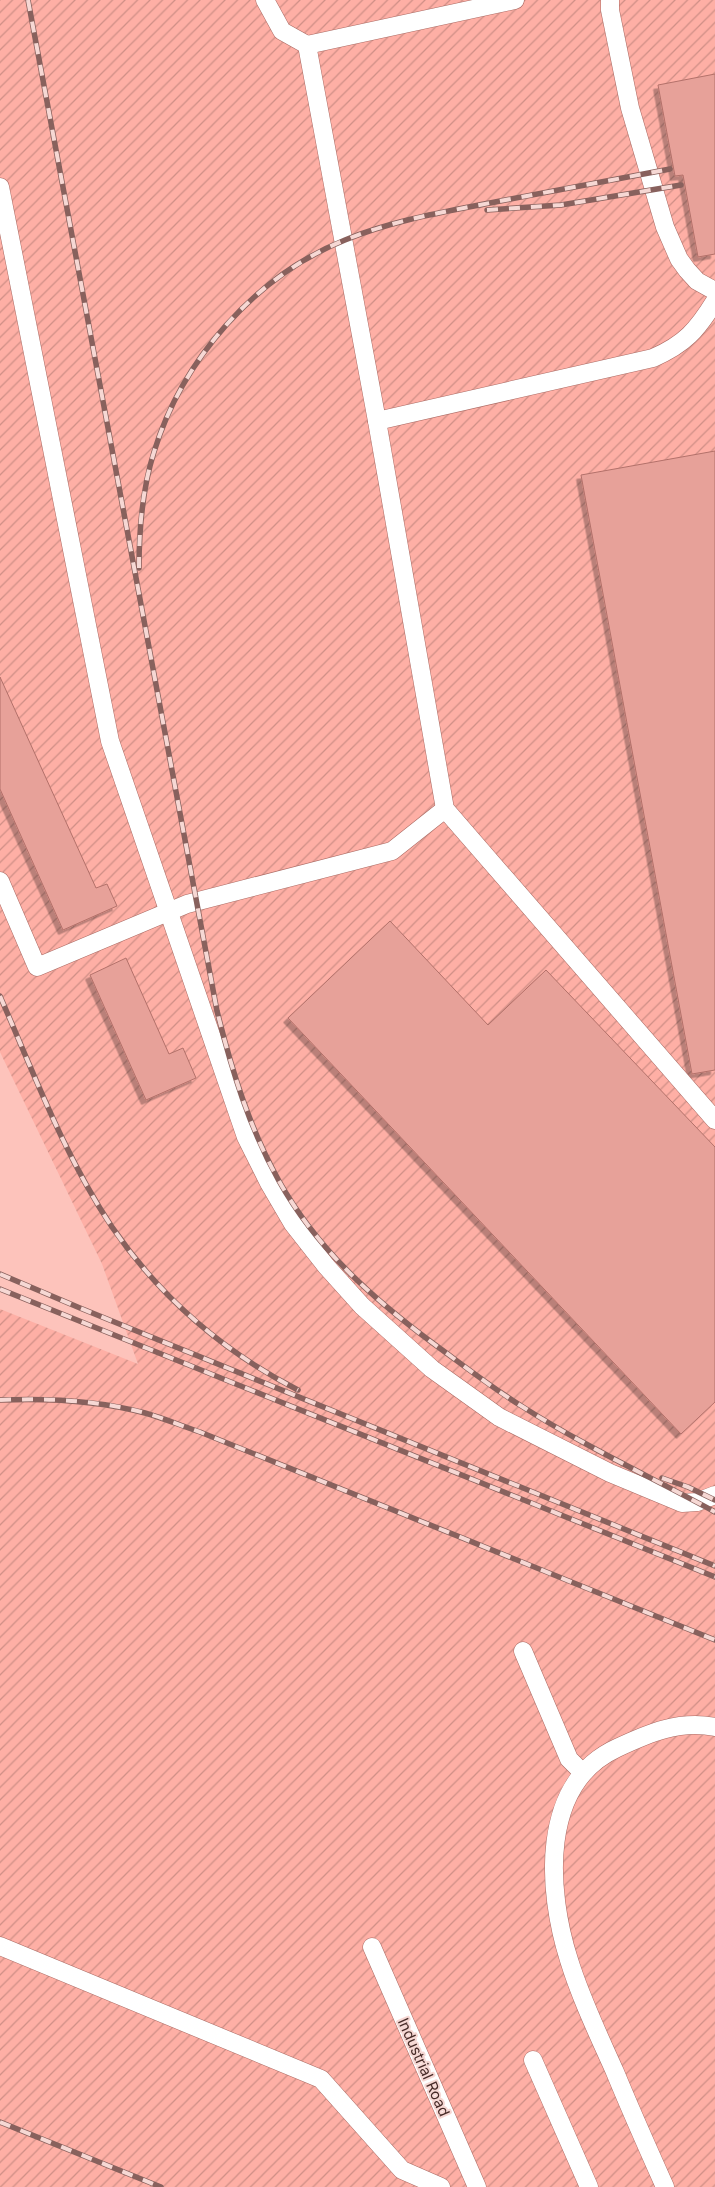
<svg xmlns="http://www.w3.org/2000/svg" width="715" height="2187" viewBox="0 0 715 2187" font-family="Inter,sans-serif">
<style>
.industrial{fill:url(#industrial-furrows)}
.building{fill:#e7a199;stroke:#b3716a;filter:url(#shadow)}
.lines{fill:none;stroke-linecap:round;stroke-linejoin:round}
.minor-casing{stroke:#ab6a63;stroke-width:19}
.minor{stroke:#fff;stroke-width:18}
.rail-casing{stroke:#88615d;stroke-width:5.5}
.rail{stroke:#f6d8d4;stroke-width:4;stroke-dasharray:11;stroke-linecap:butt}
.labels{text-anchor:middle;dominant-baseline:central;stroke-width:4;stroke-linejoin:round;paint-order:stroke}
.street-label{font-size:15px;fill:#472b28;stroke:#f6d8d4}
</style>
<defs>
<pattern id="industrial-furrows" width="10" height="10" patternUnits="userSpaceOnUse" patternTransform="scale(1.25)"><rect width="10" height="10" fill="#feafa5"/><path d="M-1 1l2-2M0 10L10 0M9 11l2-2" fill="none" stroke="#cf8f86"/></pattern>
<filter id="shadow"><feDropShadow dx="-4.5" dy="4.5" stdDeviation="0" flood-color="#0004"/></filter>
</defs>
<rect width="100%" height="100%" fill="#fdc3bb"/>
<!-- industrial -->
<path class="industrial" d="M0 0H715V2187H0V1309L138 1364 102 1264 0 1052Z"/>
<!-- building -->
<g class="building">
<path d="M715 74V254L698 257 683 175 675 176 658 85Z"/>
<path d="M715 451V1070L692 1074 581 475Z"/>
<path d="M0 677 96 888 107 884 117 906 63 930 0 789Z"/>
<path d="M390 921 488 1025 546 970 715 1147V1402L681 1434 288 1018Z"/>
<path d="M126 958 169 1054 183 1048 196 1078 146 1100 90 975Z"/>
</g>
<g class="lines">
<!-- minor casing -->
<g class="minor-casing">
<g id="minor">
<path d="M265 0 282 31 307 45 377 421 445 809 715 1120"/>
<path d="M610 0V10L630 108 665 227 679 259 687 270 697 281 715 291"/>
<path d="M307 45 515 0"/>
<path d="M0 187 110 741 246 1137 269 1183 293 1224 326 1266 362 1306 432 1369 499 1417 610 1473 682 1503 697 1502 715 1495"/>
<path d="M377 421 653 358C685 344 697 330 715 301"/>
<path d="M0 881 37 967 187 904 392 851 445 809"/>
<path d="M523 1651 569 1759 582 1772"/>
<path d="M0 1946 321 2079 402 2170 441 2187"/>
<path d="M372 1947 477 2187"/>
<path d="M533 2060 589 2187"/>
<path d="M665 2187C648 2149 631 2111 615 2072 599 2036 581 1999 569 1960 547 1891 539 1784 617 1748 649 1733 679 1720 715 1727"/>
</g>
</g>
<!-- minor -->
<use href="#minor" class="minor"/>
<!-- rail casing -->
<g class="rail-casing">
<g id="rail">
<path d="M28 0 217 1011C232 1071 249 1127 279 1181 317 1249 372 1298 434 1344 463 1365 492 1388 523 1407 584 1446 651 1477 715 1512"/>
<path d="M487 210 561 205 681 185"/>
<path d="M139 568C139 529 142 490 154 452 182 360 255 276 345 240 394 220 444 212 495 202 553 191 612 180 670 169"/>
<path d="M0 996C34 1074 65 1157 112 1227 160 1297 224 1352 298 1390"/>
<path d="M0 1274 80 1308 715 1566"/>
<path d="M0 1289 715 1577"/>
<path d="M0 1400C49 1398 97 1400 145 1413 163 1418 182 1426 200 1432L715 1640"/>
<path d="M662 1478 688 1487 715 1500"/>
<path d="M0 2122 161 2187"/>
</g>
</g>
<!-- rail -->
<use href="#rail" class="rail"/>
</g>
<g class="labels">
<!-- street labels -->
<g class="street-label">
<text transform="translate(424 2067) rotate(66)">Industrial Road</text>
</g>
</g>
</svg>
